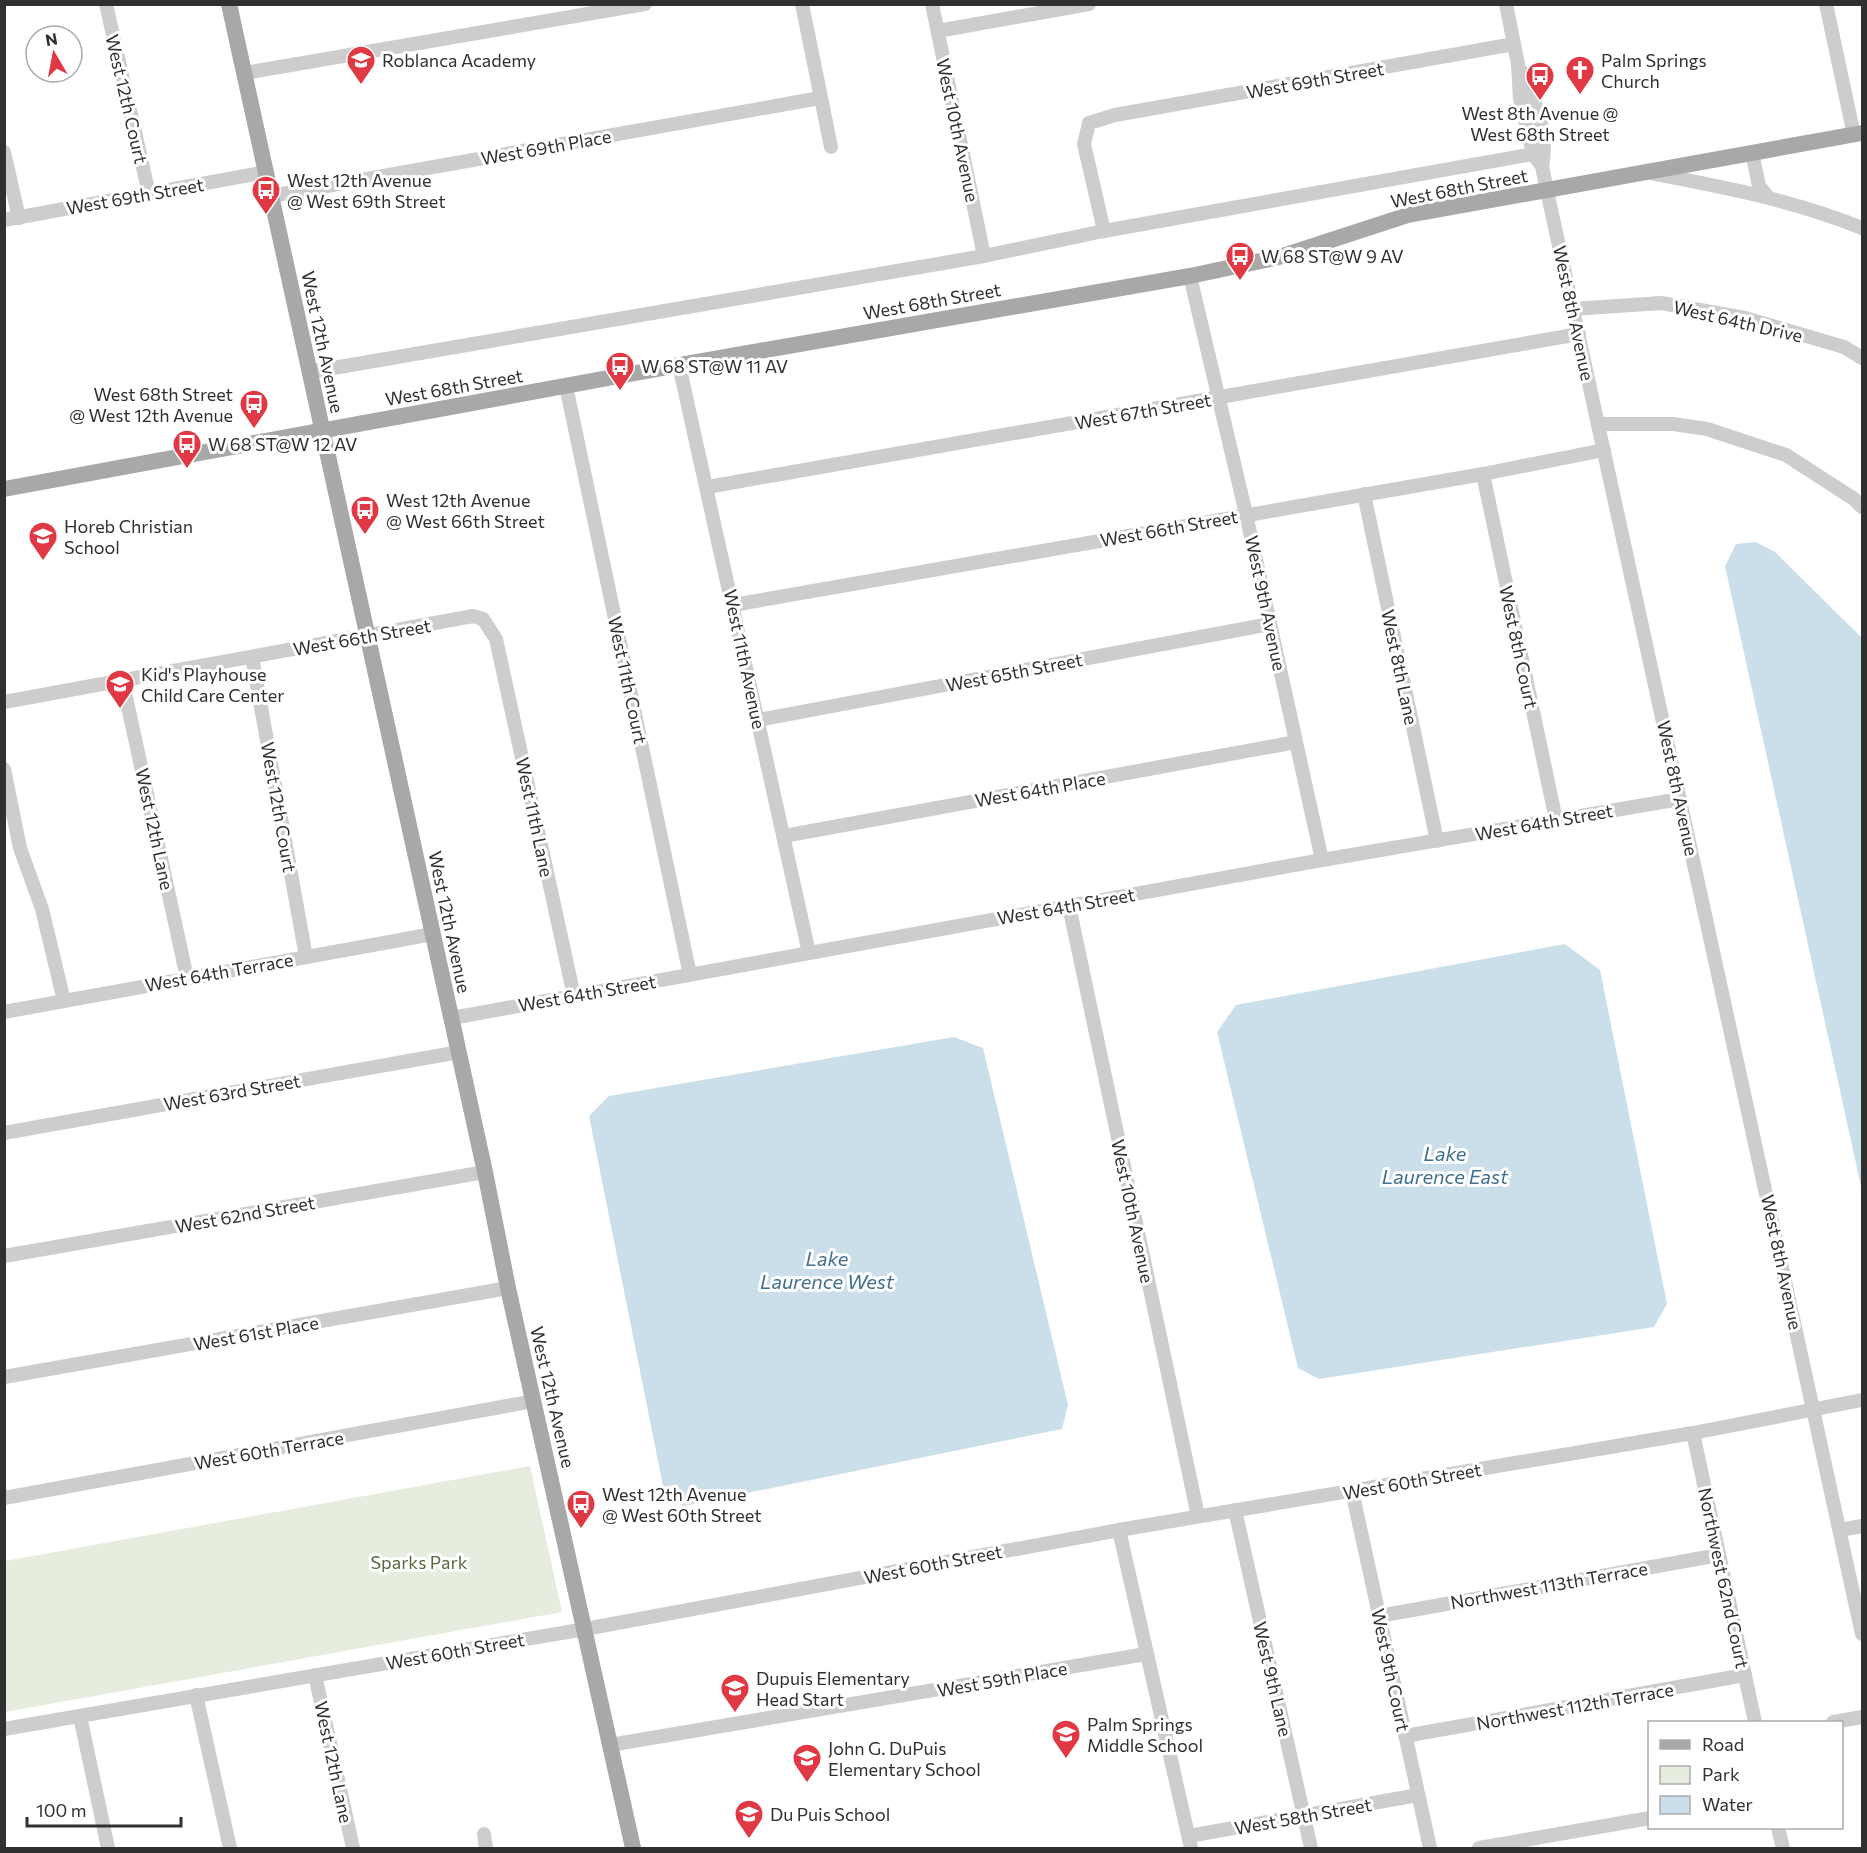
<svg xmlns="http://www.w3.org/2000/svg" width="1867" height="1853" viewBox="0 0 1867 1853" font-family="Commissioner,sans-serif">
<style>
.green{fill:#e6ecde}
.water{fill:#cbdfeb}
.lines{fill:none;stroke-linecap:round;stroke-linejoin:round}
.minor{stroke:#cdcdcd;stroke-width:14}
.major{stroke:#a8a8a8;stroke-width:16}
.labels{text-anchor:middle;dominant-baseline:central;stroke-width:6;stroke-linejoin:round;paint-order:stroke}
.poi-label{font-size:18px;fill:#303030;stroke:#fff;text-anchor:start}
.street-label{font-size:18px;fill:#303030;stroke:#fff}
.park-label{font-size:18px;fill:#536a3e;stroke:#fff}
.water-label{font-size:20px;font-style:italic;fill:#407090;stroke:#fff}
</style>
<rect width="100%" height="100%" fill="#fff"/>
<!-- green -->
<path class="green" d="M530 1466 562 1612 5 1712V1561Z"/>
<!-- water -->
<g class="water">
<path d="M1756 542 1775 552 1862 638V1191L1725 566 1736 544Z"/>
<path d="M1565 944 1600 970 1667 1304 1654 1327 1319 1379 1298 1368 1217 1032 1236 1005Z"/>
<path d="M954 1037 983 1048 1068 1405 1062 1429 683 1506 664 1491 589 1116 609 1096Z"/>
</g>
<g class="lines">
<!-- minor -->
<g class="minor">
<path d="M106 4 149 194"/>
<path d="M802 4 831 147"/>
<path d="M932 4 984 256"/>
<path d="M1506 4 1518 64 1520 99 1533 154 1542 166 1547 191 1862 1634"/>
<path d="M1826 4 1854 135"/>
<path d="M938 31 1089 4"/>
<path d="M1521 71C1536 100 1549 134 1542 166"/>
<path d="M245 73 645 4"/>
<path d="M4 152 19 218"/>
<path d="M1752 153 1759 186 1768 197"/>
<path d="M1650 173C1723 187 1793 200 1862 228"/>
<path d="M271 196 820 98"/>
<path d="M4 220 266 172"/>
<path d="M1104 231 1084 144 1089 123 1115 115 1514 44"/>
<path d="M1190 276 1246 514 1322 860"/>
<path d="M1573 309 1661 303 1745 318 1844 347 1862 358"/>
<path d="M679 365 809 953"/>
<path d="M310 372 984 256 1104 231 1533 154"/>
<path d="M566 386 690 975"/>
<path d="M1598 424H1673L1707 429 1786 455 1854 499 1862 507"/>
<path d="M1483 474 1556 820"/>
<path d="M707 487 1579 334"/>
<path d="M1364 494 1437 841"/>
<path d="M733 605 1483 474 1604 450"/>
<path d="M252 657 306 957"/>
<path d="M122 679 187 978"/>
<path d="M4 702 473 616 483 619 496 639 574 996"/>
<path d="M758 720 1270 624"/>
<path d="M4 769 20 848 42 909 64 1001"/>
<path d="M784 836 1296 742"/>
<path d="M1069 906 1198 1516"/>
<path d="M4 1012 433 934"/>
<path d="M452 1018 1322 860 1680 799"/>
<path d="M4 1133 459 1052"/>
<path d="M4 1256 485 1172"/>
<path d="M4 1377 508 1288"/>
<path d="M1693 1433 1755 1722"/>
<path d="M1352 1491 1430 1848"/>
<path d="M4 1498 534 1401"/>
<path d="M1235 1510 1311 1848"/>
<path d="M1119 1530 1191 1848"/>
<path d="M1840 1530 1862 1526"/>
<path d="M1379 1616 1719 1555"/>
<path d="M315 1675 353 1848"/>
<path d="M196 1695 230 1848"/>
<path d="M80 1716 108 1848"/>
<path d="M1833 1722 1862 1717"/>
<path d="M4 1729 585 1629 1119 1530 1693 1433 1862 1400"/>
<path d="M1405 1736 1745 1675"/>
<path d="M610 1745 1146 1654"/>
<path d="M1778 1828 1783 1848"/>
<path d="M484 1834 486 1848"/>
<path d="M1189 1836 1418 1795"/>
<path d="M1479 1848 1650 1818"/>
</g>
<!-- major -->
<g class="major">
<path d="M229 4 485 1172 508 1288 633 1848"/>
<path d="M4 489 679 365 1190 276 1279 257 1408 215 1862 133"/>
</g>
</g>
<!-- icons -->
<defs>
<g id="school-pin" transform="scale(1.5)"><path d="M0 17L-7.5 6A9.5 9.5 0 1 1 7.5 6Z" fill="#e03944" stroke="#fff"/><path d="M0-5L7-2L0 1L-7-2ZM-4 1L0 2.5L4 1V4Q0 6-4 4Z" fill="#fff"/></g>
<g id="church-pin" transform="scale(1.5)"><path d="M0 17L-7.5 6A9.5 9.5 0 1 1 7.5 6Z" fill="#e03944" stroke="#fff"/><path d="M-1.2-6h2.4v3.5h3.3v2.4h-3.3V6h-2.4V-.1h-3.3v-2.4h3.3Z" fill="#fff"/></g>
<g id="bus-pin" transform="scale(1.5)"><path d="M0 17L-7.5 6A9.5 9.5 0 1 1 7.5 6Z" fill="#e03944" stroke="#fff"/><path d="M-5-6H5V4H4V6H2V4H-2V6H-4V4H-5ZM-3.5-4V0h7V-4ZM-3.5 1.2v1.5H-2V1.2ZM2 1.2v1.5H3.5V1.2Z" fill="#fff"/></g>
</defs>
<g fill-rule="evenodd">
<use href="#school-pin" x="361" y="60"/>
<use href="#church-pin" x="1580" y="70"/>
<use href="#bus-pin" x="1540" y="76"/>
<use href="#bus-pin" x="266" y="190"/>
<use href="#bus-pin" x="1240" y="256"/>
<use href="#bus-pin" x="620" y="366"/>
<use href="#bus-pin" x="254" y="404"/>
<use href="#bus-pin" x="187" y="444"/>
<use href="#bus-pin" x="365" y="510"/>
<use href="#school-pin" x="43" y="536"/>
<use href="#school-pin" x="120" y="684"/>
<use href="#bus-pin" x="581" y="1504"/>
<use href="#school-pin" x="735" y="1688"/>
<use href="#school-pin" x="1066" y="1734"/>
<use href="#school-pin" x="807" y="1758"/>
<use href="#school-pin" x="749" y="1814"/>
</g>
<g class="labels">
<!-- poi labels -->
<g class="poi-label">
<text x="382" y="60">Roblanca Academy</text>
<text x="1601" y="60">Palm Springs<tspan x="1601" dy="21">Church</tspan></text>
<text x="1540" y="113" text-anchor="middle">West 8th Avenue @<tspan x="1540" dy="21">West 68th Street</tspan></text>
<text x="287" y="180">West 12th Avenue<tspan x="287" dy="21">@ West 69th Street</tspan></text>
<text x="1261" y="256">W 68 ST@W 9 AV</text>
<text x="641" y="366">W 68 ST@W 11 AV</text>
<text x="233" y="394" text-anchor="end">West 68th Street<tspan x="233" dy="21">@ West 12th Avenue</tspan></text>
<text x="208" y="444">W 68 ST@W 12 AV</text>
<text x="386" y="500">West 12th Avenue<tspan x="386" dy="21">@ West 66th Street</tspan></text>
<text x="64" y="526">Horeb Christian<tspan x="64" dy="21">School</tspan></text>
<text x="141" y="674">Kid's Playhouse<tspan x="141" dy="21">Child Care Center</tspan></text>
<text x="602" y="1494">West 12th Avenue<tspan x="602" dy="21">@ West 60th Street</tspan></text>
<text x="756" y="1678">Dupuis Elementary<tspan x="756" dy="21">Head Start</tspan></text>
<text x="1087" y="1724">Palm Springs<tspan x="1087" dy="21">Middle School</tspan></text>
<text x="828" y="1748">John G. DuPuis<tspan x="828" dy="21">Elementary School</tspan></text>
<text x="770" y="1814">Du Puis School</text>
</g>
<!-- street labels -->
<g class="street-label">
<text transform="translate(1315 80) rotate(-10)">West 69th Street</text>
<text transform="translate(127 99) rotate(77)">West 12th Court</text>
<text transform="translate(958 130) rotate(78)">West 10th Avenue</text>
<text transform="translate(546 147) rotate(-10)">West 69th Place</text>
<text transform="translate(1459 188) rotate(-11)">West 68th Street</text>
<text transform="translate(135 196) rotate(-10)">West 69th Street</text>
<text transform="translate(932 301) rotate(-10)">West 68th Street</text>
<text transform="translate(1574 313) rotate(78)">West 8th Avenue</text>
<text transform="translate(1738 321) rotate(13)">West 64th Drive</text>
<text transform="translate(323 342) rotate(78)">West 12th Avenue</text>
<text transform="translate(454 387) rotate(-10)">West 68th Street</text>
<text transform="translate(1143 411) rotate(-10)">West 67th Street</text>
<text transform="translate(1169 528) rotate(-10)">West 66th Street</text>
<text transform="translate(1266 603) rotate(78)">West 9th Avenue</text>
<text transform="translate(362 637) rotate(-10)">West 66th Street</text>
<text transform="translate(1519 647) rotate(78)">West 8th Court</text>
<text transform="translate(745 659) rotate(78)">West 11th Avenue</text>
<text transform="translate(1400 667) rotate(78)">West 8th Lane</text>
<text transform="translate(1014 672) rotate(-11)">West 65th Street</text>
<text transform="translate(628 680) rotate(78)">West 11th Court</text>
<text transform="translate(1678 788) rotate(78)">West 8th Avenue</text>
<text transform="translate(1040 789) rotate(-10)">West 64th Place</text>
<text transform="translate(279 807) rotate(80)">West 12th Court</text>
<text transform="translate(535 817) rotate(78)">West 11th Lane</text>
<text transform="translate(1544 822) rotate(-10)">West 64th Street</text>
<text transform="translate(155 829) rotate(78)">West 12th Lane</text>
<text transform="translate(1066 906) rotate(-10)">West 64th Street</text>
<text transform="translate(450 922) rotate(78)">West 12th Avenue</text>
<text transform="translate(219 972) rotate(-10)">West 64th Terrace</text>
<text transform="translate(587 993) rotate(-10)">West 64th Street</text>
<text transform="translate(232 1092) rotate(-10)">West 63rd Street</text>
<text transform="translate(1133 1211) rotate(78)">West 10th Avenue</text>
<text transform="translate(245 1214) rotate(-10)">West 62nd Street</text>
<text transform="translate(1782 1262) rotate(78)">West 8th Avenue</text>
<text transform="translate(256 1333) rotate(-10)">West 61st Place</text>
<text transform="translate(553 1397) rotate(77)">West 12th Avenue</text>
<text transform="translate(269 1450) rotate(-10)">West 60th Terrace</text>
<text transform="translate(1412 1481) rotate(-10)">West 60th Street</text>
<text transform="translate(933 1564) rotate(-11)">West 60th Street</text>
<text transform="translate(1724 1578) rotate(78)">Northwest 62nd Court</text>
<text transform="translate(1549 1585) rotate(-10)">Northwest 113th Terrace</text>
<text transform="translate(455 1651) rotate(-10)">West 60th Street</text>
<text transform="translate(1391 1670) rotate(78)">West 9th Court</text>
<text transform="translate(1002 1679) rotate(-10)">West 59th Place</text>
<text transform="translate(1273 1679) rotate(77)">West 9th Lane</text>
<text transform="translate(1575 1706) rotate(-10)">Northwest 112th Terrace</text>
<text transform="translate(334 1762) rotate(78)">West 12th Lane</text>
<text transform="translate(1303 1816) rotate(-10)">West 58th Street</text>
</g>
<!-- park labels -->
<g class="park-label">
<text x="419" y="1562">Sparks Park</text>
</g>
<!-- water labels -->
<g class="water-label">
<text x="1445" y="1153">Lake<tspan x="1445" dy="23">Laurence East</tspan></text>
<text x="827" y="1258">Lake<tspan x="827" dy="23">Laurence West</tspan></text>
</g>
</g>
<!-- border -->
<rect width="1867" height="1853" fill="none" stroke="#303030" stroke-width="12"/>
<!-- legend -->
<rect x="1648" y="1721" width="195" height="108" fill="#ffffff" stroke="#acacac" stroke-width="1.5"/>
<rect x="1660" y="1740" width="30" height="9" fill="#a8a8a8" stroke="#acacac" stroke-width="1.5"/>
<text x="1702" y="1751" font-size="18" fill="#303030">Road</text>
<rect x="1660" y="1766" width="30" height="18" fill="#e6ecde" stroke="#acacac" stroke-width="1.5"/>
<text x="1702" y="1781" font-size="18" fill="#303030">Park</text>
<rect x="1660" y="1796" width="30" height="18" fill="#cbdfeb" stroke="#acacac" stroke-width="1.5"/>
<text x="1702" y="1811" font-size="18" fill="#303030">Water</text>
<!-- north arrow -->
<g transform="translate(54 54) rotate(350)"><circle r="28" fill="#ffffff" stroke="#acacac" stroke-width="1.5"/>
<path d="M0-4.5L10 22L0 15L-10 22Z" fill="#e03944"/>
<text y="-9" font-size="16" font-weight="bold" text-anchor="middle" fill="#303030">N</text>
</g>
<!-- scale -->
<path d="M27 1817v9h154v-9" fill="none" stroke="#303030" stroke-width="3"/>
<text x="36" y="1817" font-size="18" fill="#303030" stroke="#ffffff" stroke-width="4.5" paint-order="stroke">100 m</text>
</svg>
